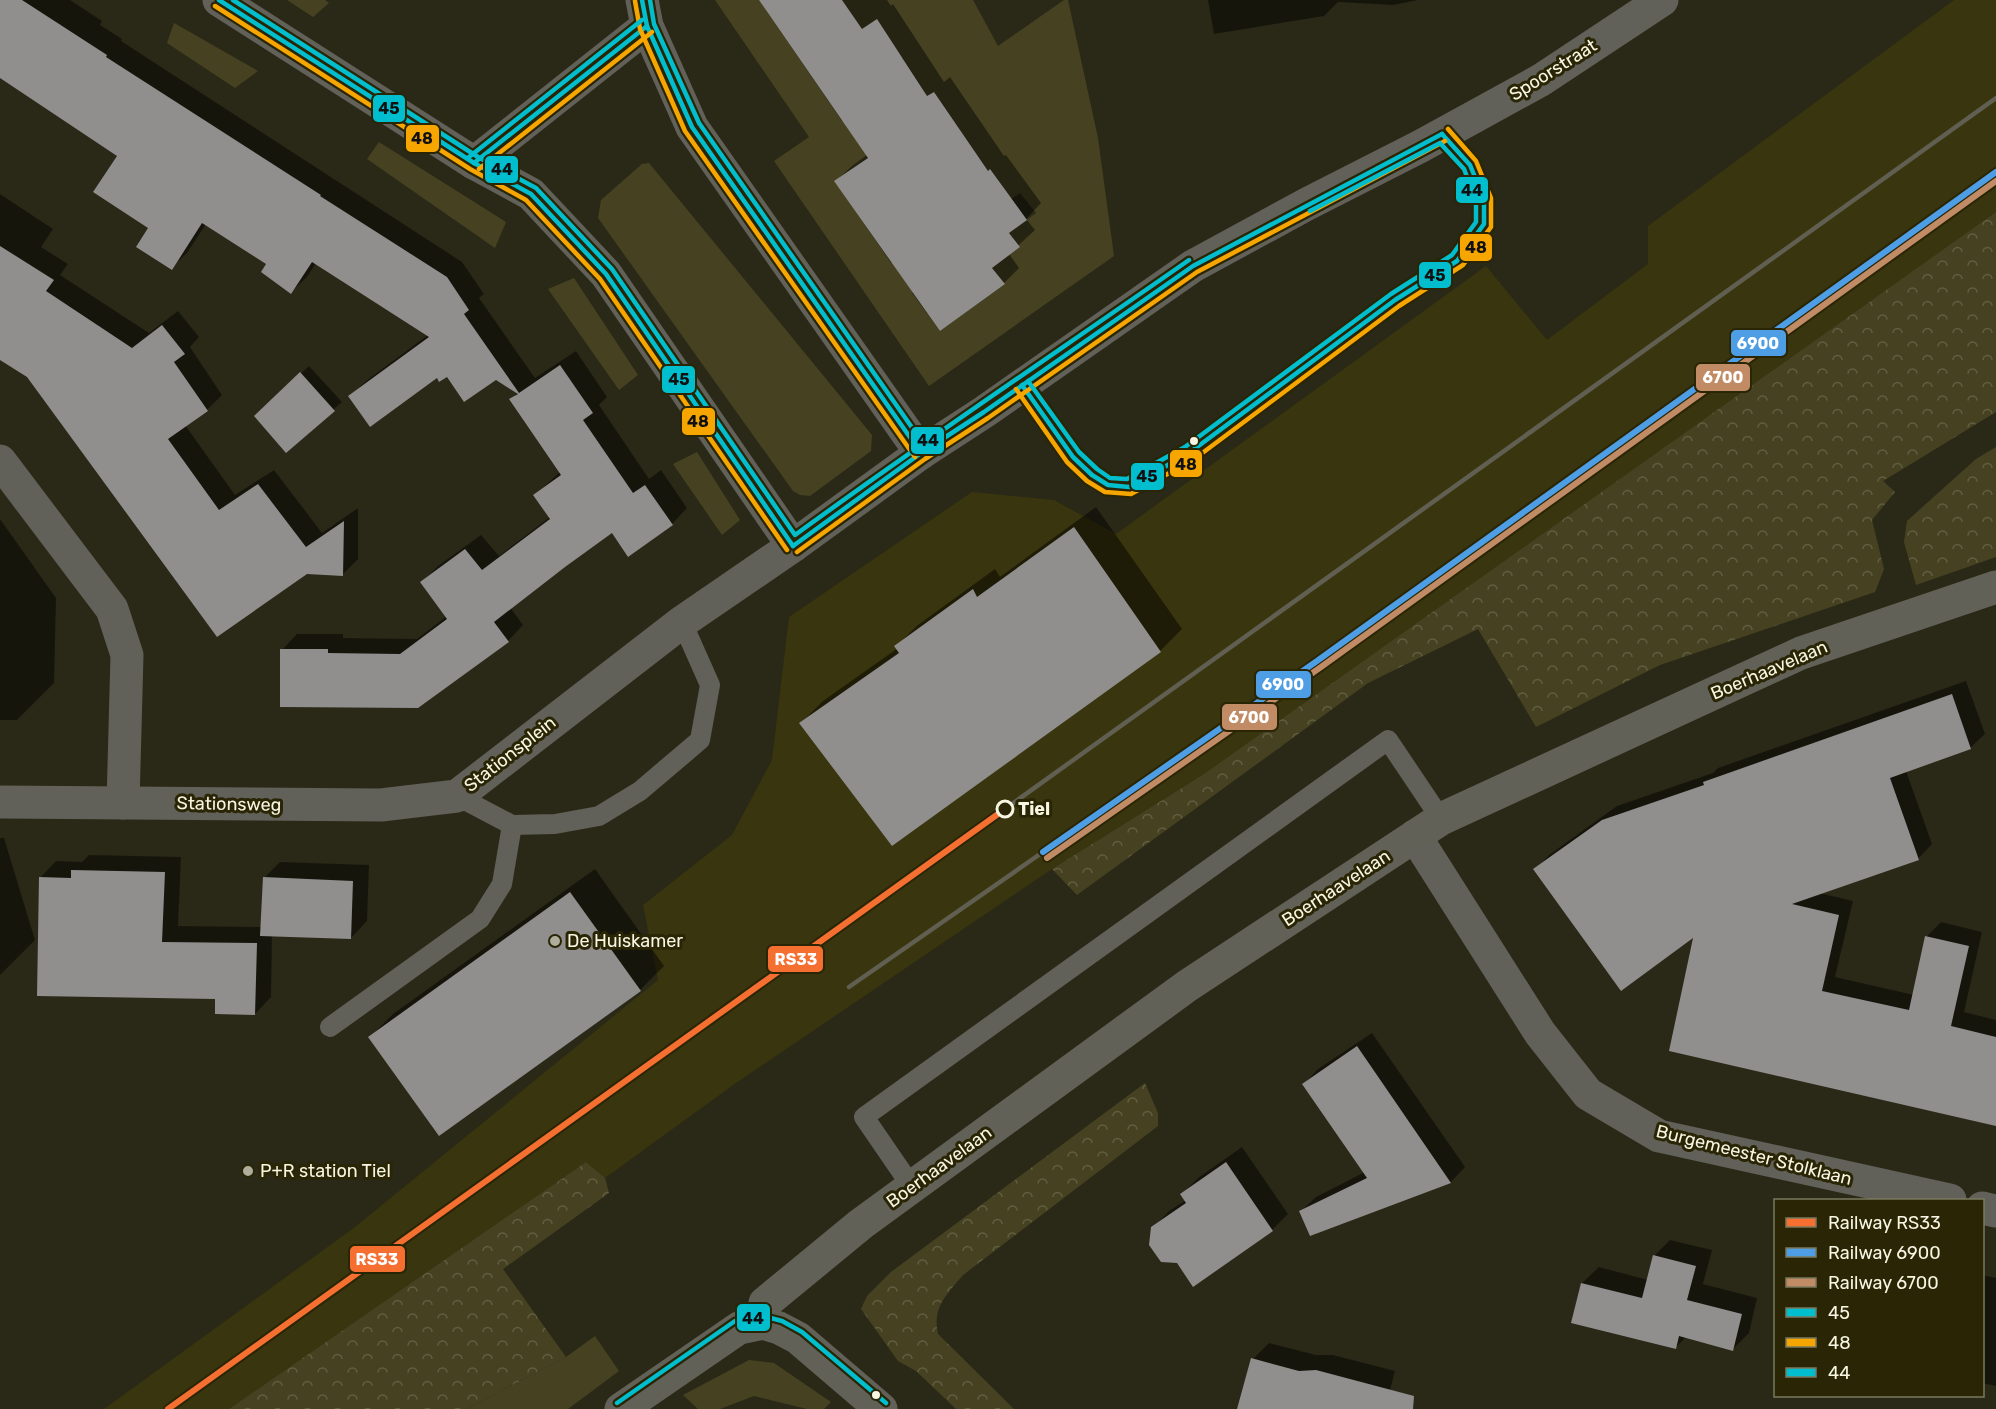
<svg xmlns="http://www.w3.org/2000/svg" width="1996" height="1409" viewBox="0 0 1996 1409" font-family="Rubik,sans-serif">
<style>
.built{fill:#39350e}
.green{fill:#464221;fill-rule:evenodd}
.forest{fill:url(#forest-crowns)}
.shadow{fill:#0007}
.building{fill:#908f8e}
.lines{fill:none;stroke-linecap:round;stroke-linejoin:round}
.lane{stroke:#616059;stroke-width:20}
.street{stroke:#616059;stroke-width:33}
.secondary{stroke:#626158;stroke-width:33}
.rail{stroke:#605f52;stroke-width:4.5}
.bus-1-casing{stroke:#292505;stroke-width:9}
.bus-2-casing{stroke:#292505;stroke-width:9}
.bus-3-casing{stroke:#292505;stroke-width:9}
.bus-1{stroke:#00becd;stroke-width:4.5}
.bus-2{stroke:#f7a600;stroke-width:4.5}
.bus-3{stroke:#00becd;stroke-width:4.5}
.rail-1-casing{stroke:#292505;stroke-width:10}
.rail-2-casing{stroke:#292505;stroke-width:10}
.rail-3-casing{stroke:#292505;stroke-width:10}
.rail-1{stroke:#f46f30;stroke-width:6}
.rail-2{stroke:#4d9ee5;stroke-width:6}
.rail-3{stroke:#c18c65;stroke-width:6}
.bus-dot{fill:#f7f6e3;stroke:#292505;stroke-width:2}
.stop-dot{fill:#292505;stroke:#f7f6e3;stroke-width:3}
.poi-dot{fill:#afae9c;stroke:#292505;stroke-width:2}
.labels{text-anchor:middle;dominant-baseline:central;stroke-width:6;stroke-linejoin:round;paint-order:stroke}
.street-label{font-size:18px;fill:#f7f6e3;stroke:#292505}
.stop-label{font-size:18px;font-weight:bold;fill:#f7f6e3;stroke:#292505;text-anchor:start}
.poi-label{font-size:18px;fill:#f7f6e3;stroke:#292505;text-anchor:start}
.line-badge{stroke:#292505;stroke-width:2}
.badge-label{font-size:16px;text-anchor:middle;font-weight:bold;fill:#fff}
.pale-badge-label{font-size:16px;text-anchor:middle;font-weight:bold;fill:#111}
</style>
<defs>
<pattern id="forest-crowns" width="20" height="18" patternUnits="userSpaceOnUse" patternTransform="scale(1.5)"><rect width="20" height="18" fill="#464221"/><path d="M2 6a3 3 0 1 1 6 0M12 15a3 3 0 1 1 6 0" fill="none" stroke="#615e41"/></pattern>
</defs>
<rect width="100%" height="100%" fill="#2a2917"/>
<!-- built -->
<path class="built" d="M1954 0H1996V212L1204 774 1052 869 736 1083 605 1178 586 1162 229 1409H104L355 1227 658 980 643 905 732 835 772 760 789 617 972 492 1054 500 1116 534 1486 266 1547 340 1648 264V226Z"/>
<!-- green -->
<g class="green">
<path d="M287 0H325L329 3 313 17Z"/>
<path d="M715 0H780L766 10 842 121 881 94 892 109 922 88 902 57 887 69 842 0H973L998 46 1064 0H1068L1098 138 1114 256 929 386 774 161 809 137ZM934 92 951 117 910 146 892 121ZM873 154 930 236 891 263 835 181ZM1020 193 1036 213 1009 233 1020 247 1000 262 989 264 1005 284 940 331 912 293 984 240 994 211Z"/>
<path d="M174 23 258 71 235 88 167 43Z"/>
<path d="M379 142 506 222 495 248 367 159Z"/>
<path d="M649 163 872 435 871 451 810 496 800 495 793 491 598 218 601 200 642 164Z"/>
<path d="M574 278 638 375 619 390 548 289Z"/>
<path d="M697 452 740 520 722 535 673 464Z"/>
<path d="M595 1336 619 1371 568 1409H466L566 1357Z"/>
<path d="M749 1360 774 1363 831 1402 824 1409H807L754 1396 720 1409H698L683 1395Z"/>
</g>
<!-- forest -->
<g class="forest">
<path d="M1996 212V412L1883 481 1895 492 1872 520 1884 569 1875 592 1660 665 1536 727 1478 629 1368 683 1077 895 1052 869 1204 774Z"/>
<path d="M1996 447V557L1916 585 1904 542 1907 521 1976 459Z"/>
<path d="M1145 1083 1158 1113V1126L963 1275C947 1294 932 1307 938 1334L1014 1409H956L916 1371 898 1361 861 1309 867 1296 891 1272Z"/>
<path d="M586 1162 605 1178 609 1193 503 1269 566 1357 466 1409H229Z"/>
</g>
<!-- shadow -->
<g class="shadow">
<path d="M0 0H70L102 21 100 25 122 39 121 41 462 262 484 294 479 298 535 378 576 351 607 397 599 405 649 479 661 470 687 508 672 524 612 531 510 607 523 625 508 641 417 706 282 650 297 634H343V638L417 639 447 616 422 582 438 566 481 535 499 556 550 517 535 495 560 472 511 400 518 392 496 378 447 375 350 396 366 381 428 335 316 263 307 277 291 292 268 264 206 224 187 253 171 268 150 228 119 155 0 76Z"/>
<path d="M778 0H887L891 6 893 4 944 82 950 77 1004 156 1006 155 1041 203 1026 219 1035 230 1009 254 1019 268 1004 283 836 181 852 166 867 155Z"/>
<path d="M1208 0H1418L1393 5 1338 2 1324 16 1214 34Z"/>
<path d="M0 194 53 229 41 247 68 264 60 275 149 333 178 311 199 337 190 347 222 395 207 410 185 425 235 495 274 470 322 533 358 508V559L343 574 306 573 0 358Z"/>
<path d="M309 366 342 402 286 451 256 416Z"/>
<path d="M1096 507 1182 629 1160 651 892 844 801 723 823 701 898 648 896 646 918 625 995 569 1000 577Z"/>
<path d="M0 519 56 598 54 683 17 720H0Z"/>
<path d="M1966 681 1985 734 1970 748 1906 771 1932 844 1918 859 1819 893 1853 901 1835 977 1914 995 1927 936 1941 922 1982 932 1964 1012 1996 1020V1125L1695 934 1535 870 1549 855 1617 806 1713 773 1718 768Z"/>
<path d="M0 838H4L35 940 0 975Z"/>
<path d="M89 855 181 857 178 926 262 927 264 878 280 862 369 865 367 921 351 938 272 935 271 997 255 1014 217 998 40 878 56 861 82 862Z"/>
<path d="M595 869 664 966 640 990 369 1038 393 1014Z"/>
<path d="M1372 1033 1465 1167 1451 1182 1311 1234 1301 1211 1316 1197 1365 1172 1304 1084 1318 1069Z"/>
<path d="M1242 1147 1288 1214 1272 1230 1153 1228 1169 1211 1186 1200 1182 1194 1198 1178Z"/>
<path d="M1670 1240 1712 1250 1703 1284 1757 1298 1749 1333 1733 1349 1686 1337 1676 1347 1582 1283 1599 1267 1648 1280 1654 1256Z"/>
<path d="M1982 1275 1996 1278V1386L1982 1383Z"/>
<path d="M1269 1343 1316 1355H1333L1395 1371 1385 1409H1238L1253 1359Z"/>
</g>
<!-- building -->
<g class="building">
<path d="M0 0H22L107 55 106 57 321 195 320 196 447 277 469 310 464 314 519 393 560 365 593 413 583 420 633 493 645 485 673 525 628 557 612 533 565 567 494 622 509 642 418 708 280 707V649H328V653L400 654 447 619 420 582 465 549 482 570 550 519 533 495 561 475 509 399 518 394 496 380 464 402 447 377 439 382 437 378 370 427 348 396 429 337 312 262 291 294 261 272 266 264 202 223 172 270 136 247 148 228 93 192 117 156 0 78Z"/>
<path d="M759 0H842L862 29 877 19 927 96 934 92 988 171 990 169 1027 220 1009 233 1020 247 992 268 1005 284 940 331 834 181 868 158Z"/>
<path d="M0 246 54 280 46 291 132 348 162 325 185 354 174 362 208 411 168 439 219 510 258 484 306 547 344 521 343 576 307 574 217 637 27 377 0 360Z"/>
<path d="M300 372 335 411 286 453 254 416Z"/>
<path d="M1074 527 1161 652 892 846 799 723 899 653 894 646 973 589 977 597Z"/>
<path d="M1952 694 1971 749 1890 778 1919 860 1792 904 1839 915 1822 991 1909 1010 1925 936 1969 946 1951 1026 1996 1037V1126L1669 1051 1693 938 1621 991 1533 869 1602 820 1704 785 1703 782Z"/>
<path d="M71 870 165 872 162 942 257 943 255 1015 215 1014V999L37 996 39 877 71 878Z"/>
<path d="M263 877 353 881 351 939 260 936Z"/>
<path d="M570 892 641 991 439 1136 368 1037Z"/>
<path d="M1357 1046 1451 1183 1310 1236 1299 1211 1367 1178 1302 1084Z"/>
<path d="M1226 1162 1273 1231 1193 1287 1177 1263 1161 1262 1149 1245 1151 1227 1186 1203 1180 1194Z"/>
<path d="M1653 1255 1696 1266 1687 1300 1742 1314 1733 1351 1679 1336 1676 1349 1571 1323 1581 1283 1642 1298Z"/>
<path d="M1251 1358 1299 1371 1316 1370 1414 1396 1413 1409H1237Z"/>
</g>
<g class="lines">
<!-- lane -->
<g class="lane">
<path d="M1022 385 1073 457 1092 475 1108 485 1129 487 1189 453 1395 300 1457 261 1484 224V199L1470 165 1442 134"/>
<path d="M457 796 512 825 555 824 599 816 640 791 700 740 710 685 682 622"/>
<path d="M330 1027 480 919 502 884 512 825"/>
<path d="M912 1187 864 1117 1388 740 1441 819"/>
</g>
<!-- street -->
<g class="street">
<path d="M219 0 474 163 531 194 606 274 793 546"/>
<path d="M642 0 647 26 692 127 921 453"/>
<path d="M474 163 647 26"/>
<path d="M0 461 112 609 127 655 123 803"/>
<path d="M0 802 381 805 457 796 682 622 793 546 921 453 984 412 1193 266 1307 204 1421 146 1541 80 1662 0"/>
<path d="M1415 836 1540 1033 1588 1094 1659 1136 1950 1200"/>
<path d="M1982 1208 1996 1211"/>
</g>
<!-- secondary -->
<g class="secondary">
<path d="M763 1323 765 1303 861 1224 1187 986 1441 819 1801 653 1996 587"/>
<path d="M621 1409 739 1328 763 1323 779 1328 798 1338 881 1409"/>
</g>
<!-- rail -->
<g class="rail">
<path d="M1005 809 1996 98"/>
<path d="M849 987 1043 852"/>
</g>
<!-- bus-1 casing -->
<g class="bus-1-casing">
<g id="bus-1">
<path d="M219 0 474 163 531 194 606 274 793 546"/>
<path d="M642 0 647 26 692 127 921 453"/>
<path d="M474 163 647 26"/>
<path d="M1022 385 1073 457 1092 475 1108 485 1129 487 1189 453 1395 300 1457 261 1484 224V199L1470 165 1442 134"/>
<path d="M793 546 921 453 984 412 1193 266 1442 134"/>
</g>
</g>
<!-- bus-2 casing -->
<g class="bus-2-casing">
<g id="bus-2">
<path d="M635 1 640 29 685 131 915 457"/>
<path d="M215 6 470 169 526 200 600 279 787 550"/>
<path d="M479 169 652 32"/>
<path d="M1016 389 1067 462 1087 481 1105 492 1131 494 1193 460 1399 306 1463 265 1491 227V198L1476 161 1448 129"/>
<path d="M797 552 925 459 988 418 1197 272 1445 141"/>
</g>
</g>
<!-- bus-3 casing -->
<g class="bus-3-casing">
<g id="bus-3">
<path d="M233 0 478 157 536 188 612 269 795 535C924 441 1057 352 1189 260"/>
<path d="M650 0 654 24 699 123 927 449"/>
<path d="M469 157 642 20"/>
<path d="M1028 381 1079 452 1097 469 1110 478 1127 479 1185 447 1391 294 1452 255 1476 222V200L1464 169 1440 143 1310 211"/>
<path d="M617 1403 735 1321 763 1316 782 1321 802 1332 886 1403"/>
</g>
</g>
<!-- bus-1 -->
<use href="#bus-1" class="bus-1"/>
<!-- bus-2 -->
<use href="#bus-2" class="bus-2"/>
<!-- bus-3 -->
<use href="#bus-3" class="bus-3"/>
<!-- rail-1 casing -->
<g class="rail-1-casing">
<path id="rail-1" d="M168 1409 1005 809"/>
</g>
<!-- rail-2 casing -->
<g class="rail-2-casing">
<path id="rail-2" d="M1043 852 1317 661 1996 172"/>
</g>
<!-- rail-3 casing -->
<g class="rail-3-casing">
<path id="rail-3" d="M1047 858 1321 667 1996 181"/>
</g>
<!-- rail-1 -->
<use href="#rail-1" class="rail-1"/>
<!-- rail-2 -->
<use href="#rail-2" class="rail-2"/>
<!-- rail-3 -->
<use href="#rail-3" class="rail-3"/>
</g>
<!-- markers -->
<g class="bus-dot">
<circle cx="1194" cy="441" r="5"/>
<circle cx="876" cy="1395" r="5"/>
</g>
<circle class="stop-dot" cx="1005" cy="809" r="8"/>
<g class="poi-dot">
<circle cx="555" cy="941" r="6"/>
<circle cx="248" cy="1171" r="6"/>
</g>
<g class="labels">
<!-- street labels -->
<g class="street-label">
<text transform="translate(1553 70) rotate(-32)">Spoorstraat</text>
<text transform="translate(1769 670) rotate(-23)">Boerhaavelaan</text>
<text transform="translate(510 754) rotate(-38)">Stationsplein</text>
<text transform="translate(229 804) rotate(1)">Stationsweg</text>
<text transform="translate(1336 888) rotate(-33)">Boerhaavelaan</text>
<text transform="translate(1754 1155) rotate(14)">Burgemeester Stolklaan</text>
<text transform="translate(939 1167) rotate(-36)">Boerhaavelaan</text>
</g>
<!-- stop labels -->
<g class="stop-label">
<text x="1018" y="809">Tiel</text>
</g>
<!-- poi labels -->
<g class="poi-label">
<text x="567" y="941">De Huiskamer</text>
<text x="260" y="1171">P+R station Tiel</text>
</g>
</g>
<g class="line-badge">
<rect x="372" y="94" width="34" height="29" rx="6" fill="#00becd"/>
<rect x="405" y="124" width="35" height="29" rx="6" fill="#f7a600"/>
<rect x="484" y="155" width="35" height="29" rx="6" fill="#00becd"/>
<rect x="1455" y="176" width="34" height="28" rx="6" fill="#00becd"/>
<rect x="1459" y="233" width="34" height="29" rx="6" fill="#f7a600"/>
<rect x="1418" y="261" width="34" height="28" rx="6" fill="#00becd"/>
<rect x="1730" y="329" width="57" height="28" rx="6" fill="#4d9ee5"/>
<rect x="1695" y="363" width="56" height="29" rx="6" fill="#c18c65"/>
<rect x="661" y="365" width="35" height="29" rx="6" fill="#00becd"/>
<rect x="681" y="407" width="35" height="29" rx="6" fill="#f7a600"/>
<rect x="910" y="426" width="35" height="29" rx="6" fill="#00becd"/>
<rect x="1169" y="449" width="34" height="29" rx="6" fill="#f7a600"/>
<rect x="1130" y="462" width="35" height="29" rx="6" fill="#00becd"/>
<rect x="1255" y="670" width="57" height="29" rx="6" fill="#4d9ee5"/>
<rect x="1221" y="703" width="57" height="28" rx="6" fill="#c18c65"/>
<rect x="767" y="945" width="57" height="28" rx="6" fill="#f46f30"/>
<rect x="349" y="1245" width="57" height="28" rx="6" fill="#f46f30"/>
<rect x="736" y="1303" width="35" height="29" rx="6" fill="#00becd"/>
</g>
<g class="badge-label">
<text x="1758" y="349">6900</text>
<text x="1723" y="383">6700</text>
<text x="1283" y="690">6900</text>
<text x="1249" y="723">6700</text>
<text x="796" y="965">RS33</text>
<text x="377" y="1265">RS33</text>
</g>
<g class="pale-badge-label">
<text x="389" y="114">45</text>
<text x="422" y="144">48</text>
<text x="502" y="175">44</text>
<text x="1472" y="196">44</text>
<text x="1476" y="253">48</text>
<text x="1435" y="281">45</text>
<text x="679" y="385">45</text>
<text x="698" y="427">48</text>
<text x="928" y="446">44</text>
<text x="1186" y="470">48</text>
<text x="1147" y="482">45</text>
<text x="753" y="1324">44</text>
</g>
<!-- legend -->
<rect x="1774" y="1199" width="210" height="198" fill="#292505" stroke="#7b795e" stroke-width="1.5"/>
<rect x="1786" y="1218" width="30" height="9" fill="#f46f30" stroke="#7b795e" stroke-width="1.5"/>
<text x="1828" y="1229" font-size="18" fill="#f7f6e3">Railway RS33</text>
<rect x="1786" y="1248" width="30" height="9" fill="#4d9ee5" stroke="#7b795e" stroke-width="1.5"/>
<text x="1828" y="1259" font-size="18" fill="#f7f6e3">Railway 6900</text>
<rect x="1786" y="1278" width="30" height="9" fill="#c18c65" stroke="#7b795e" stroke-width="1.5"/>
<text x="1828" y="1289" font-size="18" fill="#f7f6e3">Railway 6700</text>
<rect x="1786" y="1308" width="30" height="9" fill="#00becd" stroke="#7b795e" stroke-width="1.5"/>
<text x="1828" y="1319" font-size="18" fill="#f7f6e3">45</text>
<rect x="1786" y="1338" width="30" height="9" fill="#f7a600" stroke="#7b795e" stroke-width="1.5"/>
<text x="1828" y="1349" font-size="18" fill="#f7f6e3">48</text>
<rect x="1786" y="1368" width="30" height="9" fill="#00becd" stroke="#7b795e" stroke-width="1.5"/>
<text x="1828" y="1379" font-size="18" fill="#f7f6e3">44</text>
</svg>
